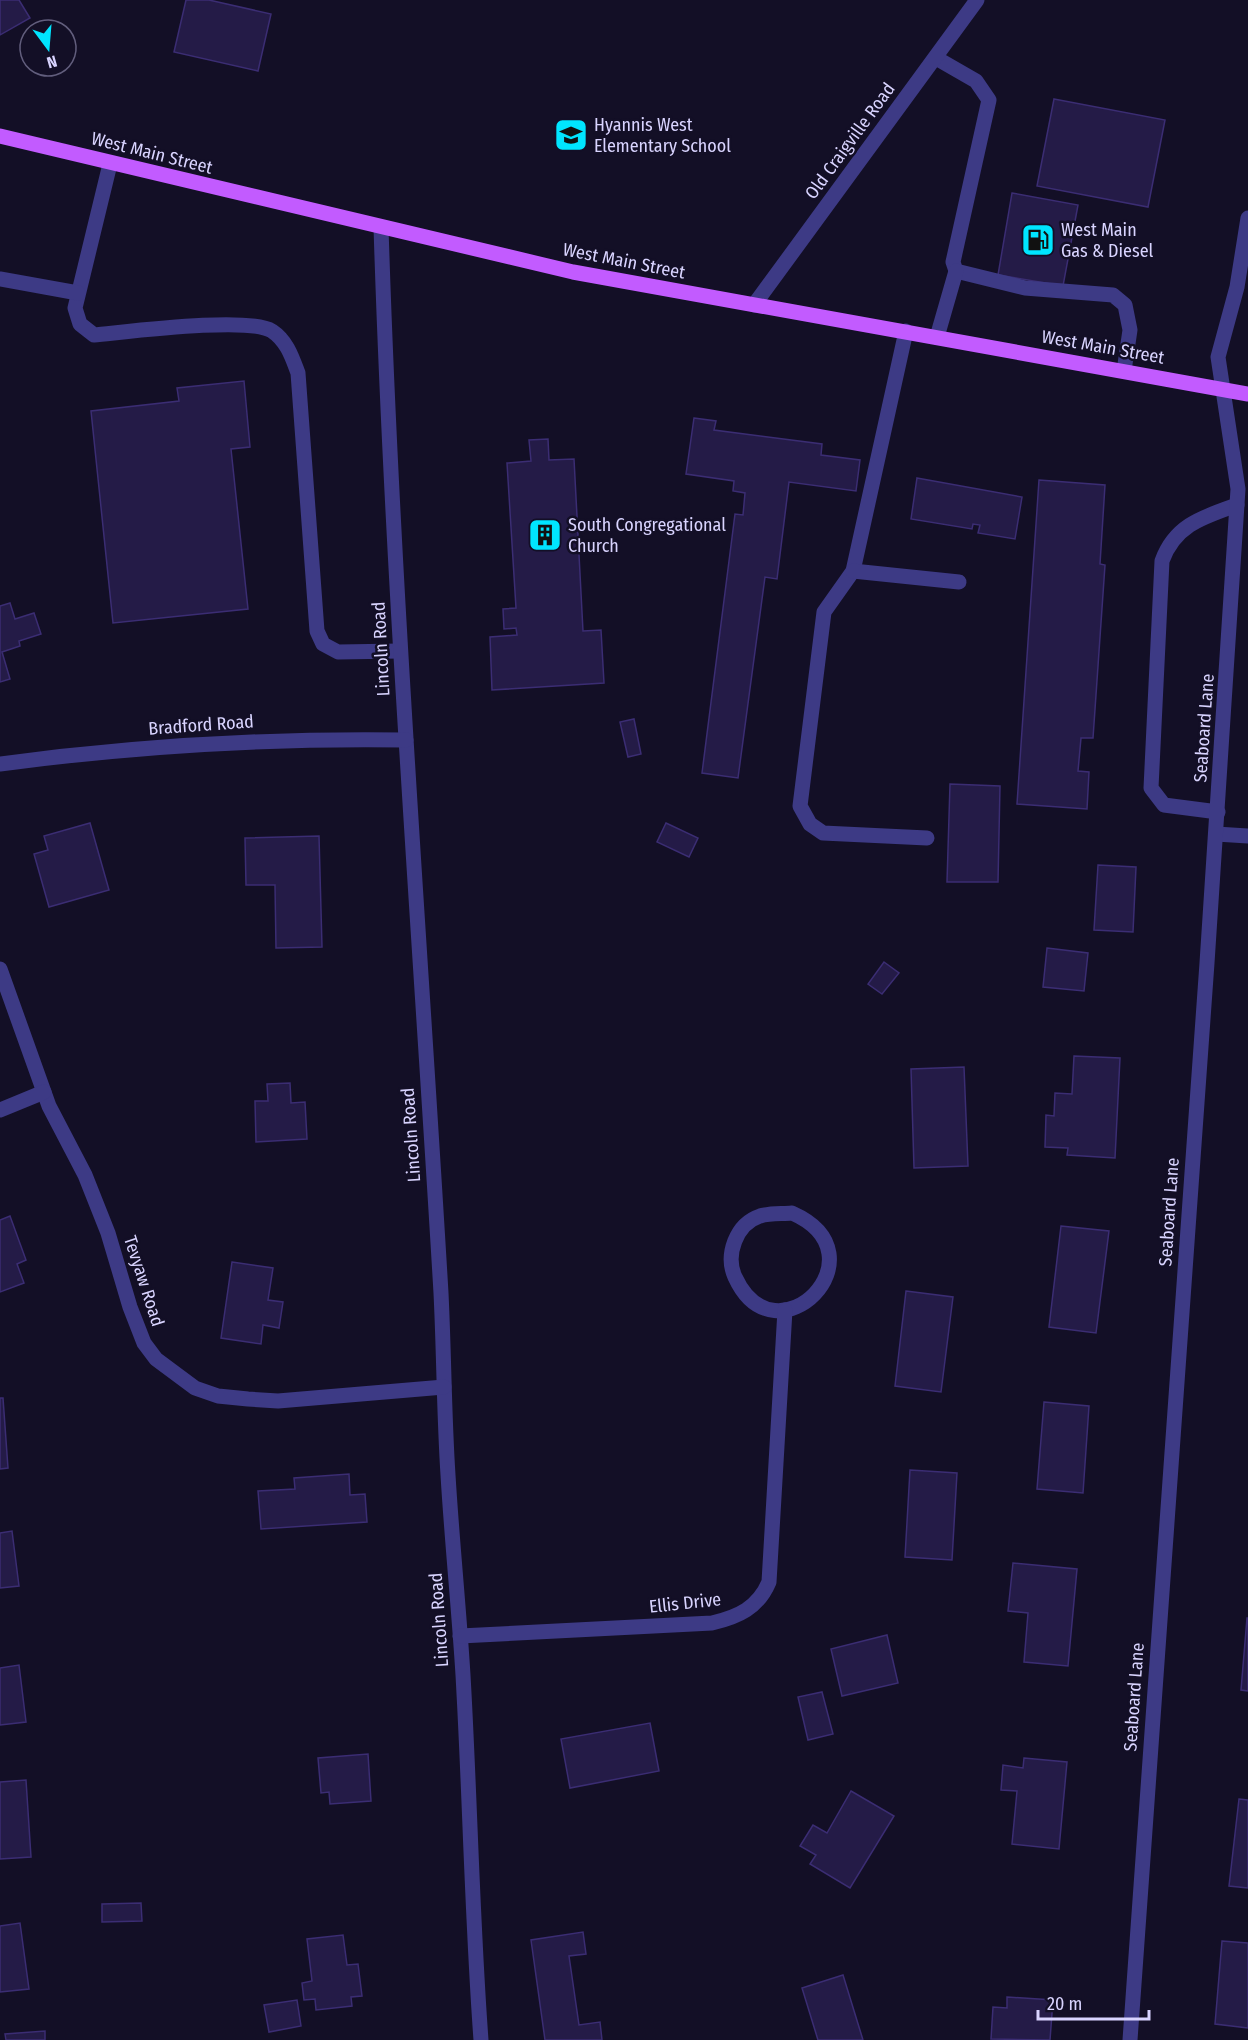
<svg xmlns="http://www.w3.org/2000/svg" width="1248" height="2040" viewBox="0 0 1248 2040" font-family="'Fira Sans Condensed',sans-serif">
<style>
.building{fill:#241b47;stroke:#3b2d73;stroke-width:1.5}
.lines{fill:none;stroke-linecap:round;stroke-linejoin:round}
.minor{stroke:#3d3a85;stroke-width:15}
.major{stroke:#c25bff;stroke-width:15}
.labels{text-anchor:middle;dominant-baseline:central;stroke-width:5;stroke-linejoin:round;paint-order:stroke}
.poi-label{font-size:18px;fill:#d9d4ff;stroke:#130f26;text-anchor:start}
.street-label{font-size:18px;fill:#d9d4ff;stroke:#130f26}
</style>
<rect width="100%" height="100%" fill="#130f26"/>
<!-- building -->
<g class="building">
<path d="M0 0H19L30 18 0 35Z"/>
<path d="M186 0H209L271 14 258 71 174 52Z"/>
<path d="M1054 99 1165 120 1148 207 1037 186Z"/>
<path d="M1012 193 1078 205 1063 286 998 275Z"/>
<path d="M244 381 250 447 231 449 248 609 113 623 91 411 179 401 177 388Z"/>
<path d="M694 418 716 421 714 430 822 444 821 455 860 460 856 491 789 482 777 579 765 577 738 778 702 773 735 514 743 515 745 493 733 491 734 481 686 474Z"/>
<path d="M548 439 549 460 574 459 583 631 601 630 604 683 492 690 490 637 517 635 516 628 504 629 503 609 516 608 507 463 531 461 529 440Z"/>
<path d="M917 478 1022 497 1015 539 978 533 980 525 973 524 972 529 911 519Z"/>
<path d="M1039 480 1105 485 1100 564 1105 565 1093 738H1081L1078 771 1089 772 1087 809 1017 804Z"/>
<path d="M10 603 15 619 34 613 41 634 19 641 20 646 2 652 10 679 0 682V606Z"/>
<path d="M634 719 641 754 628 757 620 722Z"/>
<path d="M950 784 1000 786 998 882H947Z"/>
<path d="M90 823 109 890 49 907 34 854 48 850 44 836Z"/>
<path d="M666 823 698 838 689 857 657 842Z"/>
<path d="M319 836 322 947 276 948 275 885H246L245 838Z"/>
<path d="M1098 865 1136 867 1133 932 1094 930Z"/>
<path d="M1047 948 1088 953 1084 991 1043 987Z"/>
<path d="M884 962 899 973 882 994 868 984Z"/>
<path d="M1074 1056 1120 1058 1115 1158 1067 1155 1068 1148 1045 1147 1046 1115 1054 1116 1055 1093 1072 1094Z"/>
<path d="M964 1067 968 1166 914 1168 911 1069Z"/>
<path d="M290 1083 291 1103 305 1102 307 1139 256 1142 255 1101H268L267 1084Z"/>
<path d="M10 1216 26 1260 17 1264 24 1283 0 1292V1220Z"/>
<path d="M1061 1226 1109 1231 1096 1333 1049 1327Z"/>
<path d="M232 1262 273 1268 268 1300 283 1302 279 1328 263 1325 261 1344 221 1338Z"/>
<path d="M906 1291 953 1297 941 1392 895 1386Z"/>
<path d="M0 1398H3L8 1468 0 1469Z"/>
<path d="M1044 1402 1089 1406 1083 1493 1037 1489Z"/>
<path d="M910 1470 957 1473 952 1560 905 1557Z"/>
<path d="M349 1474 350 1495 365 1494 367 1522 261 1529 258 1491 295 1489 294 1478Z"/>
<path d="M12 1531 19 1586 0 1588V1533Z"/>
<path d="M1013 1563 1077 1569 1068 1666 1024 1662 1028 1613 1008 1611Z"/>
<path d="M1247 1618H1248V1691L1241 1690Z"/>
<path d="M887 1635 898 1683 842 1696 831 1649Z"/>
<path d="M19 1665 26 1722 0 1725V1668Z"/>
<path d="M822 1692 833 1734 808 1740 798 1697Z"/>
<path d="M650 1723 659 1771 570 1788 561 1739Z"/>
<path d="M368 1754 371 1801 330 1804 329 1792 321 1793 318 1758Z"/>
<path d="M1024 1758 1067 1762 1059 1849 1012 1844 1017 1791 1001 1790 1003 1765 1023 1768Z"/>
<path d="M26 1780 31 1857 0 1859V1782Z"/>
<path d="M851 1791 894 1816 850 1888 810 1864 816 1855 800 1846 813 1825 827 1833Z"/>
<path d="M1239 1799 1248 1800V1888L1229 1886Z"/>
<path d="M141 1903 142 1921 102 1922V1904Z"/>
<path d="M20 1923 29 1989 0 1992V1926Z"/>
<path d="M583 1932 586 1954 569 1956 579 2025 600 2022 602 2040H545L531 1940Z"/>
<path d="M343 1935 347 1965 358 1964 362 1996 351 1997 352 2006 316 2010 315 1999 304 2000 302 1983 312 1981 307 1939Z"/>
<path d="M1222 1941 1248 1943V2028L1215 2024Z"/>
<path d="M843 1975 863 2040H818L802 1988Z"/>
<path d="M1007 1997 1053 2000 1050 2040 991 2039 993 2007 1007 2008Z"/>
<path d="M297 2000 301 2026 269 2032 264 2005Z"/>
<path d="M45 2031V2040H6L5 2034Z"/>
</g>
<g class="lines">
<!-- minor -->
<g class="minor">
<path d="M936 58 976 81 989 100 953 262 956 271 1025 288 1113 295 1125 305 1130 330 1124 371"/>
<path d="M110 164 75 308 80 324 94 335C127 332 248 316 272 331 287 341 292 357 298 373L317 631 323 644 338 652 400 651"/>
<path d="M381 227C392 582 420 937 441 1293 444 1353 444 1414 448 1475 452 1542 459 1609 463 1675 470 1797 472 1919 481 2040"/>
<path d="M0 279 78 293"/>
<path d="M754 305 977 0"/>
<path d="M906 331 853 571 824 612 800 806 810 824 823 833 927 838"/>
<path d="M937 337 956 271"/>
<path d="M853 571 959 582"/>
<path d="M0 764C135 746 270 738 406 740"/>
<path d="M1218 812 1164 805 1151 788 1162 561C1175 525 1203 517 1237 505"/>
<path d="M1216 834 1248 836"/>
<path d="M0 969 49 1106 85 1175 108 1233 130 1307 144 1343 156 1359 195 1388 218 1396 248 1399 278 1401 444 1387"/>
<path d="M0 1110 44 1092"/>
<path d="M792 1213C887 1255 776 1366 735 1277 725 1255 736 1224 760 1216 770 1213 782 1214 792 1213Z"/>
<path d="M460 1636 712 1623C738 1617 758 1608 769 1582L785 1310"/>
<path d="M1130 2040 1207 963 1238 489 1218 357 1237 287 1248 218"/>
</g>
<!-- major -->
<path class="major" d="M0 136 573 272 1248 394"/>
</g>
<!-- icons -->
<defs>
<g id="school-square" transform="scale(1.725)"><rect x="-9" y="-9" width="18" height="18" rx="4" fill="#00e5ff" stroke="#130f26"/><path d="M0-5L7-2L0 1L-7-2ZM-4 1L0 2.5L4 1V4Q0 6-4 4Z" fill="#111"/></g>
<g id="fuel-square" transform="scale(1.725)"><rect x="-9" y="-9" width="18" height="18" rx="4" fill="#00e5ff" stroke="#130f26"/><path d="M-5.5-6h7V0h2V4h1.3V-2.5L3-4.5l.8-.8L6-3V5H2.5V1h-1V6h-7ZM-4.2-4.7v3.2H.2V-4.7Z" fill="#111"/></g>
<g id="building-square" transform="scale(1.725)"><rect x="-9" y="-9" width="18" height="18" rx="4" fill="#00e5ff" stroke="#130f26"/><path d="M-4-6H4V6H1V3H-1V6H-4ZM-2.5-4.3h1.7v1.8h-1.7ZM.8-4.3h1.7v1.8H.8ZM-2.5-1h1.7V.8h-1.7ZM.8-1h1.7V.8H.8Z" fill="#111"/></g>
</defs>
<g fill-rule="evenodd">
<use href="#school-square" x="571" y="135"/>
<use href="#fuel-square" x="1038" y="240"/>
<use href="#building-square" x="545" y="535"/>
</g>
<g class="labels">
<!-- poi labels -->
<g class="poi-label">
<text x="594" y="125">Hyannis West<tspan x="594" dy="21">Elementary School</tspan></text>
<text x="1061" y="230">West Main<tspan x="1061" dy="21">Gas &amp; Diesel</tspan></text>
<text x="568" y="525">South Congregational<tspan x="568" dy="21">Church</tspan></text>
</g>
<!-- street labels -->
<g class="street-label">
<text transform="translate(850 141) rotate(-54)">Old Craigville Road</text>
<text transform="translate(152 153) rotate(14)">West Main Street</text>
<text transform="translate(624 261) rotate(11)">West Main Street</text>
<text transform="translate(1103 347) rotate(10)">West Main Street</text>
<text transform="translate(381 649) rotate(-93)">Lincoln Road</text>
<text transform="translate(201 725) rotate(-4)">Bradford Road</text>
<text transform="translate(1204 728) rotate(-86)">Seaboard Lane</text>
<text transform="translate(411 1135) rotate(-94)">Lincoln Road</text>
<text transform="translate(1169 1212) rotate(-86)">Seaboard Lane</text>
<text transform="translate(144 1281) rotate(72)">Tevyaw Road</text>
<text transform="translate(685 1603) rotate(-6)">Ellis Drive</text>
<text transform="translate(439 1620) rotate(-94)">Lincoln Road</text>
<text transform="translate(1134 1697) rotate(-86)">Seaboard Lane</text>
</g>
</g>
<!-- north arrow -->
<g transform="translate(48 48) rotate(164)"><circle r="28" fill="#130f26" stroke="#625e7d" stroke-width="1.5"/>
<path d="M0-4.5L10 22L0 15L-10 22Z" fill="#00e5ff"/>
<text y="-9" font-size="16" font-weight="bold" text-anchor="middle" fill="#d9d4ff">N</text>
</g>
<!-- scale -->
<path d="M1038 2010v9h111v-9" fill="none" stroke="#d9d4ff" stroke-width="3"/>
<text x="1047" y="2010" font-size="18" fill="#d9d4ff" stroke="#130f26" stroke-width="4.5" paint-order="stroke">20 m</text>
</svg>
